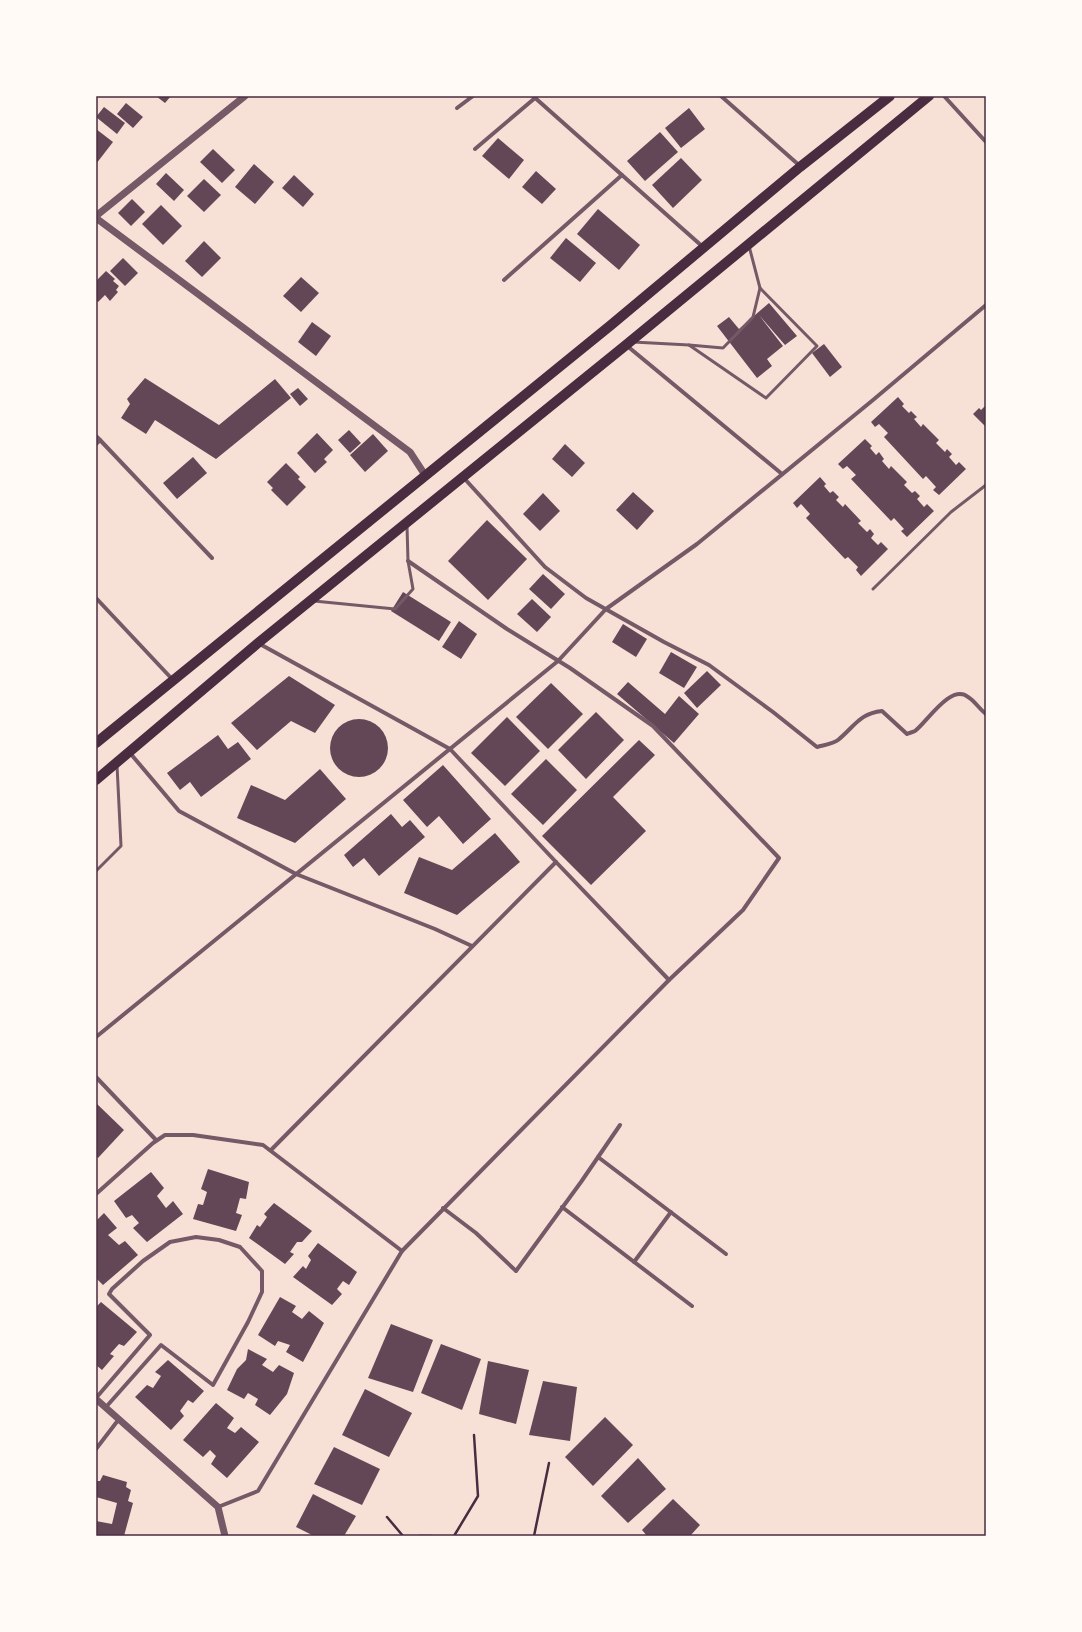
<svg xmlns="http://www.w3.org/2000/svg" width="1082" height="1632" viewBox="0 0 1082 1632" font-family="Signika,sans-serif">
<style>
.building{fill:#644757}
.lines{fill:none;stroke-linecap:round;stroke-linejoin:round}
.path{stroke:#4a2c40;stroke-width:2.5}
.service{stroke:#755966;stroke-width:3}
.minor{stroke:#755966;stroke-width:4}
.tertiary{stroke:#755966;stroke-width:7}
.primary{stroke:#4a2c40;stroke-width:10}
.neatline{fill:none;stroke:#4a2c40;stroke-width:1.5}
</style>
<rect width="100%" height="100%" fill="#f7e1d7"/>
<!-- building -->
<g class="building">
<path d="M156 96H171L165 103Z"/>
<path d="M126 103 143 117 133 128 117 114Z"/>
<path d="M104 107 125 123 117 134 96 117Z"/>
<path d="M689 108 705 129 681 148 665 128Z"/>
<path d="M96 129 113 142 96 164Z"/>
<path d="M660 132 678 152 645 181 627 161Z"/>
<path d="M498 138 524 160 509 179 482 156Z"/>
<path d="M213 149 235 170 222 183 200 162Z"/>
<path d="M681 158 702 180 673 208 652 185Z"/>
<path d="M254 164 274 182 255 204 235 187Z"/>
<path d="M536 171 556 189 542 204 522 187Z"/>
<path d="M166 173 184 190 174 201 156 184Z"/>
<path d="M294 175 314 194 303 207 282 188Z"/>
<path d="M204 179 221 195 204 212 187 196Z"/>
<path d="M132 199 145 212 131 226 118 213Z"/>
<path d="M161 205 182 226 163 245 142 224Z"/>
<path d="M598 209 640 245 619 270 577 234Z"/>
<path d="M566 238 596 263 580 282 550 258Z"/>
<path d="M204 241 221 258 202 277 185 261Z"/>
<path d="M123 258 138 273 125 286 110 271Z"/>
<path d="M106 271 115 279 113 281 119 286 116 290 118 292 110 301 105 295 98 302 96 300V281Z"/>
<path d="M301 277 319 293 301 312 283 296Z"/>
<path d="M769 303 797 336 785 345 759 315 783 346 767 359 772 366 757 378 717 326 729 317 739 329Z"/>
<path d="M312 322 331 336 316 356 298 342Z"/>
<path d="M824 344 842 367 830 377 812 353Z"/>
<path d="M145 378 219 425 275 379 291 398 216 459 155 420 146 434 121 418 130 404 127 399Z"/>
<path d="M298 388 308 399 300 406 290 394Z"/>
<path d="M898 397 904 404 902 406 909 413 911 411 917 417 914 419 921 427 923 424 939 440 936 443 945 452 947 449 952 454 949 457 956 465 959 462 966 469 939 495 933 490 936 487 926 476 923 479 884 437 888 433 879 424 875 427 871 422Z"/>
<path d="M986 405V427L973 414 979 408 981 410Z"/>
<path d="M349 430 361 443 350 453 338 440Z"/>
<path d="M317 433 333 450 324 459 327 462 315 473 297 453Z"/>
<path d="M373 434 388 451 365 472 350 455Z"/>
<path d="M865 439 872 446 870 448 876 455 879 452 884 459 882 461 889 469 891 466 907 482 904 485 912 493 915 491 920 496 917 499 924 507 927 504 934 511 907 537 901 531 904 529 894 518 891 521 851 479 856 475 847 466 843 469 838 464Z"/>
<path d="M565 444 585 463 572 477 552 459Z"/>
<path d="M193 457 207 473 177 499 163 483Z"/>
<path d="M286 463 300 477 298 479 306 487 287 506 271 490 273 488 267 482Z"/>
<path d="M820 477 826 484 824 486 830 493 833 491 839 497 836 500 843 507 845 504 861 521 858 523 867 532 870 529 874 534 871 538 878 545 881 542 888 549 861 576 856 570 858 567 848 557 845 559 806 518 810 514 801 504 797 508 793 503Z"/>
<path d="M633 492 654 511 637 530 616 510Z"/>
<path d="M543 493 560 511 540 531 523 514Z"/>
<path d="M487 520 527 559 488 600 448 561Z"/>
<path d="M543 574 565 594 551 609 529 589Z"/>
<path d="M403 592 451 622 439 641 391 611Z"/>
<path d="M532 599 551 617 537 632 517 614Z"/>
<path d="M459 621 477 634 461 659 442 647Z"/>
<path d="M623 624 647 639 636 657 612 642Z"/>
<path d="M671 652 697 667 684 688 659 673Z"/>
<path d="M707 671 721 685 697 708 684 693Z"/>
<path d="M289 676 335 705 315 733 291 721 257 750 231 723Z"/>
<path d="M628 682 665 714 679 696 699 714 674 743 617 694Z"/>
<path d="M551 683 583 714 548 749 516 717Z"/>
<path d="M596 712 624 740 586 779 558 750Z"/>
<path d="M507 717 540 751 505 786 471 753Z"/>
<circle cx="359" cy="748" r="29"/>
<path d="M218 735 228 749 238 742 251 759 201 797 190 782 180 790 167 773Z"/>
<path d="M639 740 655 755 613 797 646 831 591 885 542 836Z"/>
<path d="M546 759 577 790 543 825 511 794Z"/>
<path d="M443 765 491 819 463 844 439 816 427 827 403 800Z"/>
<path d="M320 769 346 799 295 843 237 818 251 785 285 800Z"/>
<path d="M391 814 402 827 410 820 425 837 379 876 364 858 353 867 344 855Z"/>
<path d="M495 833 520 862 457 915 404 893 419 857 452 870Z"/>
<path d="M96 1103 124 1130 98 1158 96 1156Z"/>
<path d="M208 1169 249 1182 246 1199 240 1198 236 1213 242 1215 236 1231 193 1219 198 1204 203 1205 207 1192 201 1189Z"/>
<path d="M151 1172 164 1188 157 1196 166 1208 173 1201 183 1214 147 1242 133 1228 139 1223 132 1215 126 1218 114 1201Z"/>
<path d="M274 1203 312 1231 302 1242H297L290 1252 294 1254 285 1264 249 1238 257 1225 260 1227 267 1217 264 1214Z"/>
<path d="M104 1213 117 1228 108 1235 119 1245 125 1241 138 1255 103 1285 96 1278V1221Z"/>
<path d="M318 1243 357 1272 349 1285 343 1281 337 1289 342 1294 332 1305 293 1277 303 1266 306 1269 311 1260 308 1256Z"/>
<path d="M280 1297 296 1306 292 1312 302 1319 309 1311 324 1323 303 1362 286 1352 290 1345 278 1341 275 1346 258 1335Z"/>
<path d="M101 1302 137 1332 124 1346 119 1344 110 1354 114 1356 102 1370 96 1365V1307Z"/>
<path d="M391 1324 433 1340 413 1392 368 1378Z"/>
<path d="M441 1344 481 1359 462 1410 421 1393Z"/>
<path d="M248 1349 267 1359 262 1365 273 1372 279 1365 294 1373 287 1394 270 1415 255 1405 258 1399 248 1393 244 1399 227 1390 237 1369 246 1360Z"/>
<path d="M168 1360 204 1391 193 1403 188 1400 180 1411 184 1416 171 1430 135 1397 147 1385 153 1388 161 1376 155 1372Z"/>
<path d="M488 1361 529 1370 516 1424 479 1414Z"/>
<path d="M543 1381 577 1387 570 1441 529 1435Z"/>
<path d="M365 1389 412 1413 389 1457 342 1435Z"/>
<path d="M216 1403 234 1418 227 1428 235 1433 241 1427 259 1442 227 1478 211 1464 216 1456 210 1450 203 1457 183 1440Z"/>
<path d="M605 1417 633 1445 593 1486 565 1457Z"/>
<path d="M334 1447 380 1469 362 1505 314 1484Z"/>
<path d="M638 1458 666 1489 628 1523 601 1496Z"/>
<path d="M103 1475 127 1482 126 1487 131 1490 128 1501 133 1503 124 1536H96V1521L112 1524 117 1503 96 1497V1481H100Z"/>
<path d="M313 1494 356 1516 344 1536H314L296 1527Z"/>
<path d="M673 1499 700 1525 690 1536H647L642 1530Z"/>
</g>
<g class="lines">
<!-- path -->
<g class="path">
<path d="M387 1517 403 1536"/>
<path d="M419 1536H431"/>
<path d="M454 1536 478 1496 474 1435"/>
<path d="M534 1536 549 1463"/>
</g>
<!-- service -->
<g class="service">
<path d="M633 342 689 345 723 348 753 317 760 288 749 246"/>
<path d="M689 345 766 398 817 346 760 288"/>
<path d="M873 589 951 512 986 485"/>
<path d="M314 601 395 609 413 589 408 561 407 526"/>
<path d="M96 871 121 846 117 765"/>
</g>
<!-- minor -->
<g class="minor">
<path d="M533 96 703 247"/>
<path d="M721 96 800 166"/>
<path d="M944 96 986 142"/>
<path d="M457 108 473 96"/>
<path d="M475 149 535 98"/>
<path d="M504 280 622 175"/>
<path d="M626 345 782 474"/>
<path d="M96 436 100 440 96 444"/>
<path d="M100 440 212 558"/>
<path d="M463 477 545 567 586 598 664 642 709 665 773 712 817 747C824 745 833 744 838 740 854 727 860 713 882 711L907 734C909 733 913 732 915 731 927 722 951 683 968 697 975 701 979 709 986 714"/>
<path d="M96 598 173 680"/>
<path d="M258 643 450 749 556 862 669 980"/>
<path d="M130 753 179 811 296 874 435 929 472 946"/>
<path d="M96 1037 558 661 606 609 697 544 873 400 986 305"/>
<path d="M96 1077 156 1140"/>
<path d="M271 1150 556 862"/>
<path d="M598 1157 726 1254"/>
<path d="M96 1194 153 1143 165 1135H193L263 1145 402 1251"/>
<path d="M562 1207 692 1306"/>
<path d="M443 1208 476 1233 516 1271 581 1182 620 1125"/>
<path d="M634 1262 671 1212"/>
<path d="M96 1398 150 1335 109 1294 112 1289 143 1261 170 1242 196 1237 219 1240 240 1247 262 1271V1292L248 1322 213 1385 161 1345 106 1407"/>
<path d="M96 1449 119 1419"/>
<path d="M218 1507 258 1491 402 1251 669 980 743 910 779 858 653 726 570 668 507 629 408 561"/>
</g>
<!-- tertiary -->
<g class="tertiary">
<path d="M96 216 245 96"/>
<path d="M96 218 410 452 425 475"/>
<path d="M96 1399 218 1507 225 1536"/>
</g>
<!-- primary -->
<g class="primary">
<path d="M96 743 611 325 800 167 890 96"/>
<path d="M96 780 258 643 626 345 929 96"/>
</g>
</g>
<!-- border -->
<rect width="1082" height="1632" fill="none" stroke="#fffaf5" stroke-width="194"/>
<rect x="97" y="97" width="888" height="1438" class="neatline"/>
</svg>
